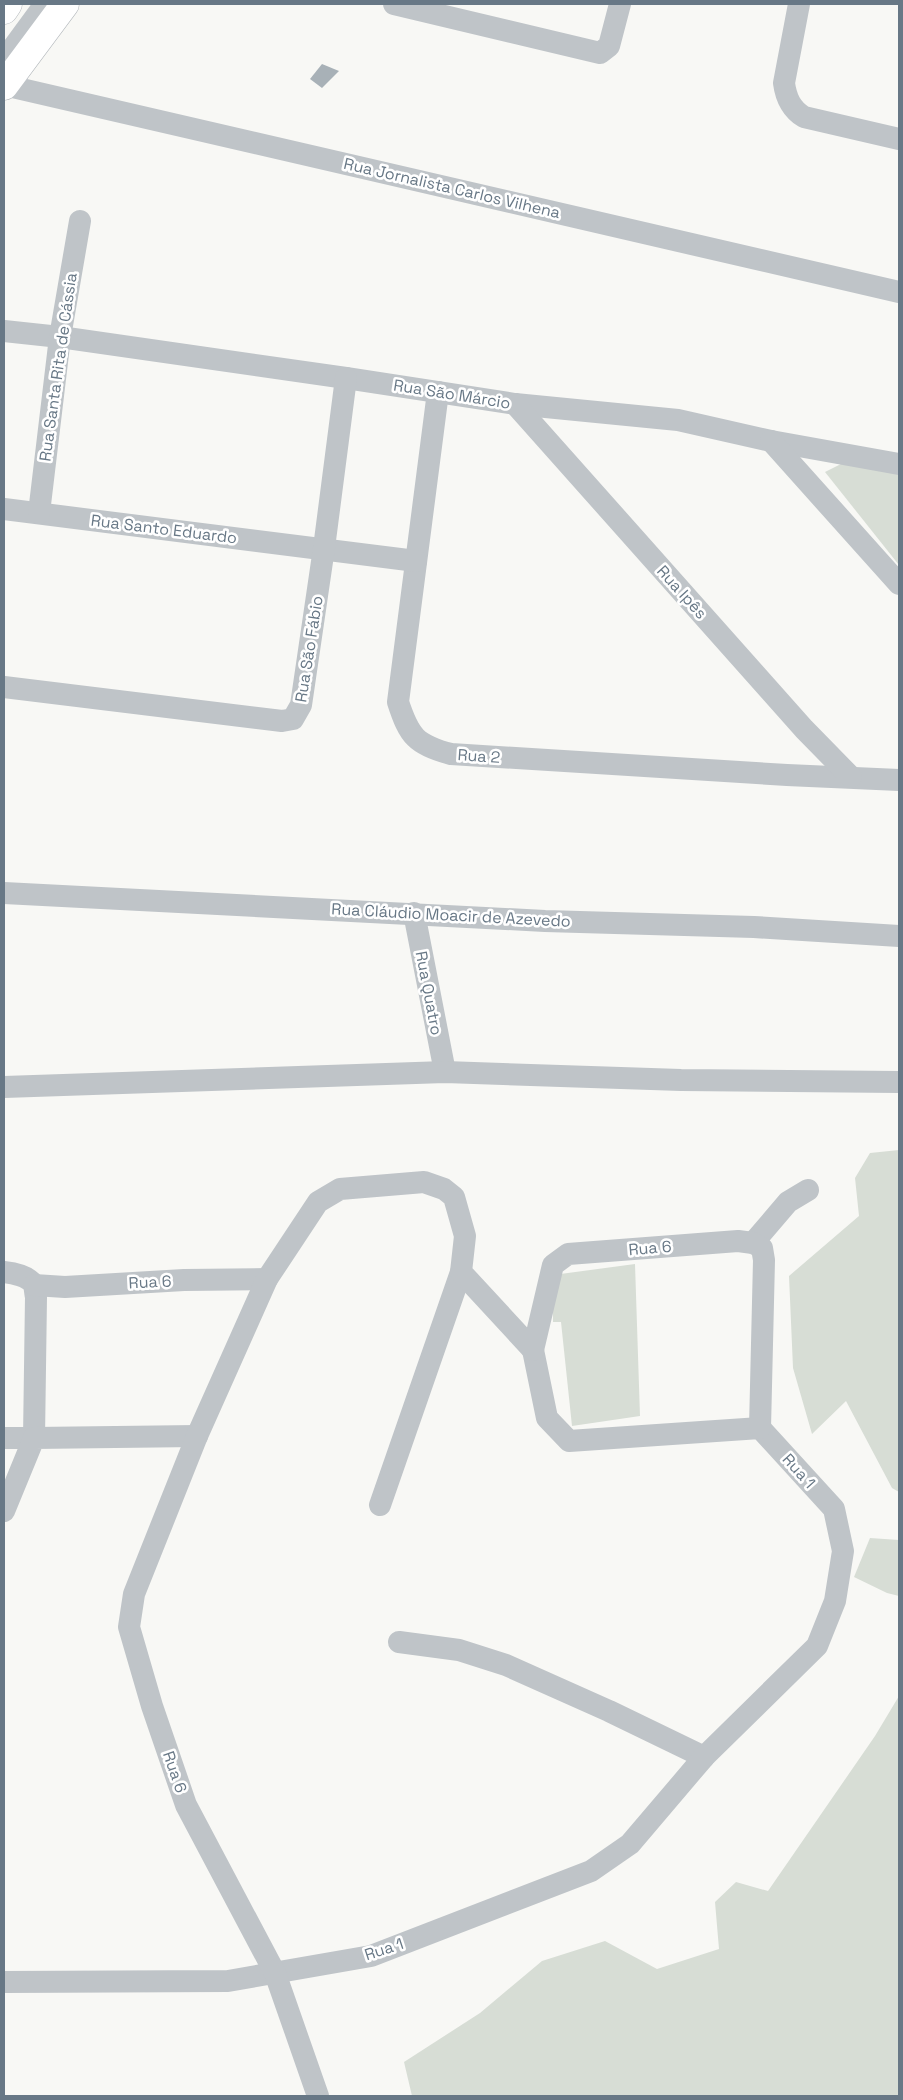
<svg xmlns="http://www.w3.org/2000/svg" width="903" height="2100" viewBox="0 0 903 2100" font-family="'Space Grotesk',sans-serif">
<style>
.green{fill:#d7ddd5}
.building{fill:#a8b1b7}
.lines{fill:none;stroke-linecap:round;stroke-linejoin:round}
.major-casing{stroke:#b3b8bc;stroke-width:29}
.minor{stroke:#bfc4c8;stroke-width:22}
.major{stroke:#fff;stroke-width:28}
.labels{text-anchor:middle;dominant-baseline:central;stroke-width:5;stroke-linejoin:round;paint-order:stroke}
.street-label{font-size:16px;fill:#687886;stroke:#fff}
</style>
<rect width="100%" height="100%" fill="#f8f8f5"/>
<!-- green -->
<g class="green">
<path d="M841 464 899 472V565L825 472Z"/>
<path d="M899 1150V1492L892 1488 846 1401 812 1434 793 1368 789 1276 859 1216 855 1178 870 1153Z"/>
<path d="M635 1264 640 1416 572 1426 561 1322H553V1275Z"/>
<path d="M870 1538 899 1540V1596L887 1593 854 1577Z"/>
<path d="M899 1696V2096H412L404 2062 480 2013 542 1961 605 1941 657 1969 719 1949 715 1902 736 1882 768 1891 875 1736Z"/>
</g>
<!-- building -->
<path class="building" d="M322 64 339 71 322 88 310 79Z"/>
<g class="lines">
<!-- major casing -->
<g class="major-casing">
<g id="major">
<path d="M4 10 8 4"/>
<path d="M4 86 65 4"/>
</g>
</g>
<!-- minor -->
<g class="minor">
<path d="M394 4 600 53 609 46 620 4"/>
<path d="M799 4 784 83C786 98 791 109 804 117L899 139"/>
<path d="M4 60 45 4"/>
<path d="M4 85 899 292"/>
<path d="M4 331 60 337 346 378 515 404 678 420 771 441 899 464"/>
<path d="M438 392 398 702C409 736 416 745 451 754L787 775 899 780"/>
<path d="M515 404 804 729 851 777"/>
<path d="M771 441 899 584"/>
<path d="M4 509 416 561"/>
<path d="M39 513 60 337 80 221"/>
<path d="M4 687 282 721 293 719 301 705 324 548 346 378"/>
<path d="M4 893 545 921 754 927 899 936"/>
<path d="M414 913 445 1072"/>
<path d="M4 1087 445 1072 681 1080 899 1082"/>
<path d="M753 1243 788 1202 808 1190"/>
<path d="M4 1272C13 1273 29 1276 34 1285 35 1288 35 1294 36 1297L34 1438H4"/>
<path d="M34 1285 65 1287 184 1280 267 1279"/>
<path d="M380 1505 461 1272"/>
<path d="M4 1511 34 1438 197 1436"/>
<path d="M399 1642 459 1650 506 1665 609 1711 704 1757"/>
<path d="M4 1982 228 1981 371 1956 591 1871 630 1844 704 1757 817 1646 835 1601 843 1551 834 1509 760 1428 569 1441 547 1418 533 1350"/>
<path d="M318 2096 275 1973 186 1805 152 1706 129 1627 134 1594 197 1436 267 1279 318 1202 340 1189 424 1182 444 1189 454 1197 465 1236 461 1272 533 1350 553 1265 568 1254 738 1241 753 1243 762 1248 764 1260 760 1428"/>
</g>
<!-- major -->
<use href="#major" class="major"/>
</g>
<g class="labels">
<!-- street labels -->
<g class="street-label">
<text transform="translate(452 188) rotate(13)">Rua Jornalista Carlos Vilhena</text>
<text transform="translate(58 367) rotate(-82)">Rua Santa Rita de Cássia</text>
<text transform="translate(452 394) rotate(9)">Rua São Márcio</text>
<text transform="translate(164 529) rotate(7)">Rua Santo Eduardo</text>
<text transform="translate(682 592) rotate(48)">Rua Ipês</text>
<text transform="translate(309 649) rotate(-81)">Rua São Fábio</text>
<text transform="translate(479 756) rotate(4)">Rua 2</text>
<text transform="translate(451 915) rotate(3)">Rua Cláudio Moacir de Azevedo</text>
<text transform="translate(429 993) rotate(79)">Rua Quatro</text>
<text transform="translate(650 1248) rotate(-5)">Rua 6</text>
<text transform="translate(150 1282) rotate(-3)">Rua 6</text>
<text transform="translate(799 1471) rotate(48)">Rua 1</text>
<text transform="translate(175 1772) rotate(71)">Rua 6</text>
<text transform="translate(384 1949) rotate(-18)">Rua 1</text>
</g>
</g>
<!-- border -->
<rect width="903" height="2100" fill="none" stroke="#687886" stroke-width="10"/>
</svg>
